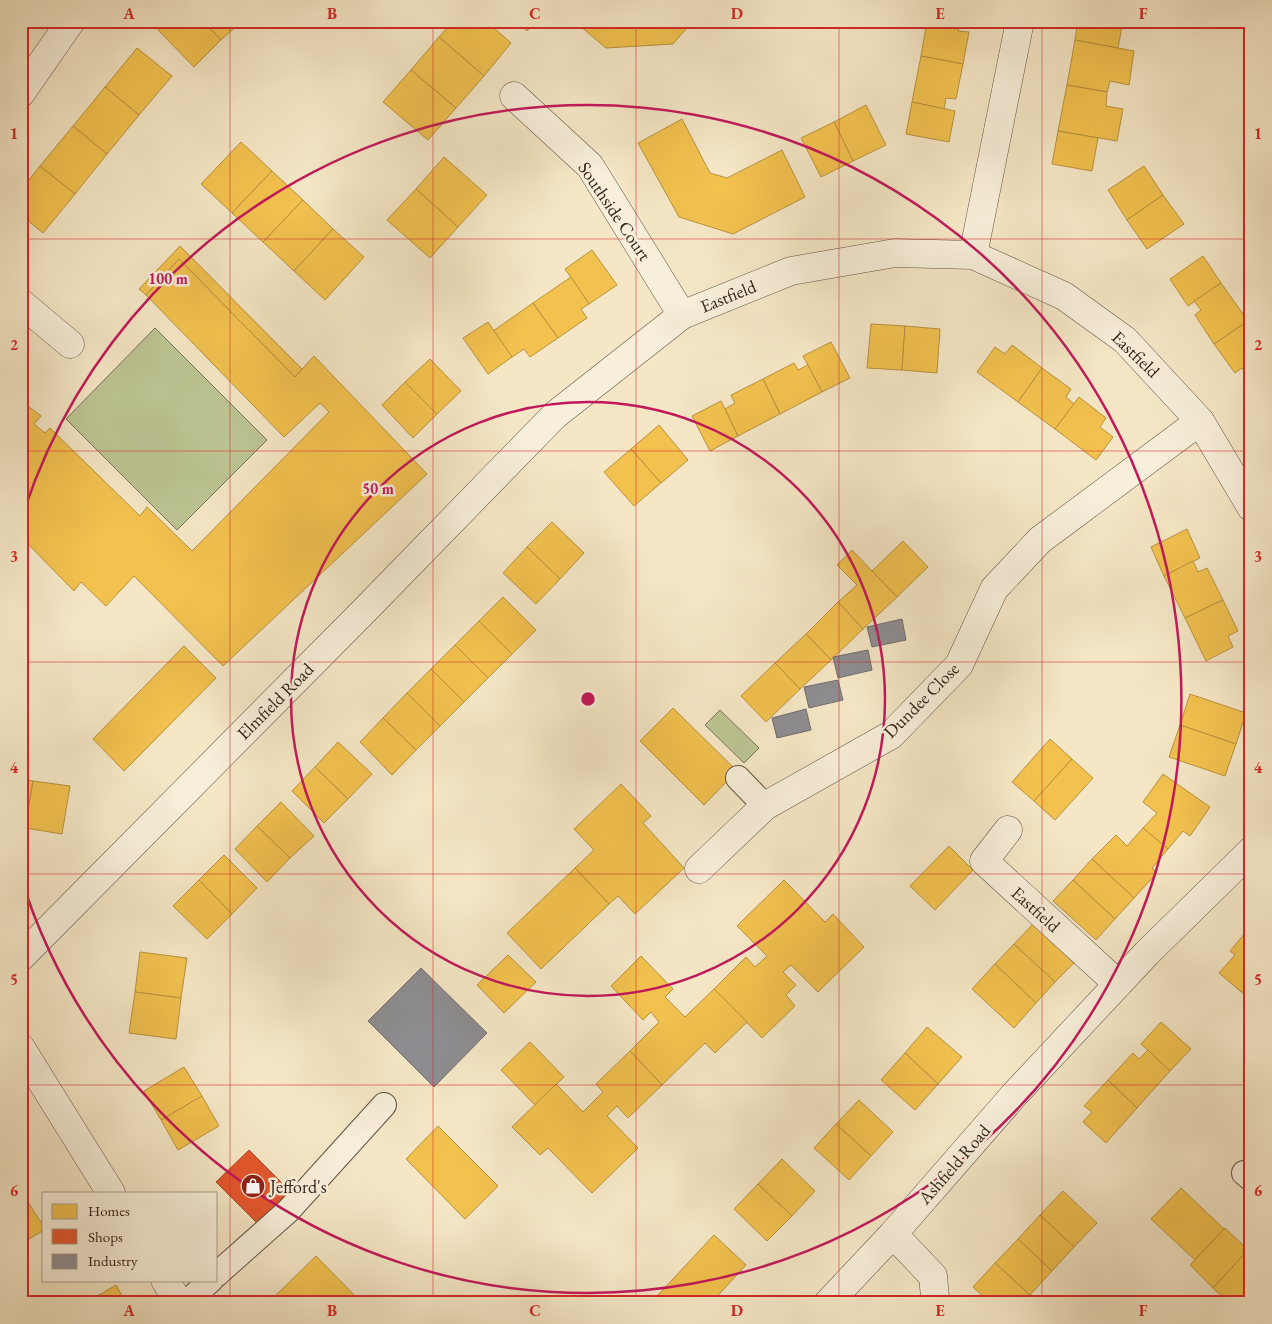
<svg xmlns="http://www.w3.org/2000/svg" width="1272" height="1324" viewBox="0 0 1272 1324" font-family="'EB Garamond',serif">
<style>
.green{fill:#bdc594;stroke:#777357}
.homes{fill:#f2c14e;stroke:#b8913e}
.shops{fill:#e4572e;stroke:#ae4728}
.industry{fill:#8d8d92;stroke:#716d6e}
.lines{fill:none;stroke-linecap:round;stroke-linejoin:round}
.service-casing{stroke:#625245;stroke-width:26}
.minor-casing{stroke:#625245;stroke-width:29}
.service{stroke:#f8efda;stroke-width:24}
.minor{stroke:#f8efda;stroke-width:28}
.grid{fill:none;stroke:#d62828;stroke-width:1;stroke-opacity:0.55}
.ring{fill:none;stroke:#c2185b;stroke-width:2.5}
.labels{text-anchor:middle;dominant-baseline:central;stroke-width:5;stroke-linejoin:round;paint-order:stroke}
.street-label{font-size:18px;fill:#31211a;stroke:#f8efda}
.poi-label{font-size:18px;fill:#31211a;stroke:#f8efda;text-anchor:start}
.centre{fill:#c2185b;stroke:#f8efda;stroke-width:2.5}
.ring-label{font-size:15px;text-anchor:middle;font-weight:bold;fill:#c2185b;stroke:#f8efda;stroke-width:5;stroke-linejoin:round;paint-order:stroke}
.neatline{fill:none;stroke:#d62828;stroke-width:2}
.grid-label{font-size:16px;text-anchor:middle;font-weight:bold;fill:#d62828}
</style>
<rect width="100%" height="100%" fill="#f5e7c6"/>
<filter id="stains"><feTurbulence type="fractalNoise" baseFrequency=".004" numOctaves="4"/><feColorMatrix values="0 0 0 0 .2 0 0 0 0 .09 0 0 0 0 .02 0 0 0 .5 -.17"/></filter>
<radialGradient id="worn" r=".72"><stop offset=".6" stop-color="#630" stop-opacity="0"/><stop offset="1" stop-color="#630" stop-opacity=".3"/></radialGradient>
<!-- green -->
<g class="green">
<path d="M155 328 267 440 177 530 66 419Z"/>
<path d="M720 710 759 748 744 763 705 725Z"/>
</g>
<!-- homes -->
<g class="homes">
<path d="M167 21H203L221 40 194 67 158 30Z"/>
<path d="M203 21H242L221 40Z"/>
<path d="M453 21H486L511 43 484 76 439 37Z"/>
<path d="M517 21H535L527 31Z"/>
<path d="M574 21H693L673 44 606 48Z"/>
<path d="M927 21H960L958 31 969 32 963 64 921 56Z"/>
<path d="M1078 21H1123L1118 48 1075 40Z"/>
<path d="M439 37 484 76 456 108 411 70Z"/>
<path d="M1075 40 1134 51 1129 85 1110 81 1107 92 1067 85Z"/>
<path d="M137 48 172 76 139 115 105 87Z"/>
<path d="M921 56 963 64 956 99 946 98 944 109 912 102Z"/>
<path d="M411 70 456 108 428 140 383 102Z"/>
<path d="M1067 85 1107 92 1106 106 1123 109 1117 141 1058 131Z"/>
<path d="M105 87 139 115 107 154 73 126Z"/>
<path d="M912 102 955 111 949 142 906 134Z"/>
<path d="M866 105 886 145 853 161 834 122Z"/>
<path d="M682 119 710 173 727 178 782 150 805 197 733 234 679 217 638 143Z"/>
<path d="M834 122 853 161 821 177 801 138Z"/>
<path d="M73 126 107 154 75 194 40 166Z"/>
<path d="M1058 131 1098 138 1092 171 1052 164Z"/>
<path d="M241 142 272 171 232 213 201 184Z"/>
<path d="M444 157 487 195 458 227 416 189Z"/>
<path d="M40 166 75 194 43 233 21 215V190Z"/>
<path d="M1144 166 1163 195 1127 220 1108 190Z"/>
<path d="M272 171 303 200 263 242 232 213Z"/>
<path d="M416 189 458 227 430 258 387 220Z"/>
<path d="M1163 195 1184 224 1147 249 1127 220Z"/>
<path d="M303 200 333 229 294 271 263 242Z"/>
<path d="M333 229 364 257 325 300 294 271Z"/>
<path d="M180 246 302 369 295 377 179 259 146 295 139 289Z"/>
<path d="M592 250 617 285 589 304 565 269Z"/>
<path d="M1203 256 1221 283 1188 306 1170 279Z"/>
<path d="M179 259 295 377 314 356 427 474 223 666 134 576 106 606 81 582 74 591 21 537V405L28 406 41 416 34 424 45 433 50 428 140 516 147 507 192 551 329 412 320 403 284 437 146 295Z"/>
<path d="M571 277 589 304 581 309 587 318 558 338 533 303Z"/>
<path d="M1221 283 1248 321 1214 344 1195 315 1201 310 1194 301Z"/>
<path d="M533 303 558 338 530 357 524 349 512 357 493 331Z"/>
<path d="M1248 321 1251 325V376L1248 378 1242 368 1235 373 1214 344Z"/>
<path d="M488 322 512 357 488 374 463 338Z"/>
<path d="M871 324 905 326 902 370 867 368Z"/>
<path d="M905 326 940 329 937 373 902 370Z"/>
<path d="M831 342 850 378 822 392 803 356Z"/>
<path d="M1012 345 1042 368 1018 402 977 372 995 347 1005 354Z"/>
<path d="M430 359 461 391 437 414 405 382Z"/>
<path d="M794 363 798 370 808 365 822 392 780 414 763 379Z"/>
<path d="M1042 368 1071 389 1066 397 1074 404 1055 429 1018 402Z"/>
<path d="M763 379 780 414 738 436 725 409 735 403 731 395Z"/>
<path d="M405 382 437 414 413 438 382 405Z"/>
<path d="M1079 397 1106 418 1100 427 1113 437 1096 460 1055 429Z"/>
<path d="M721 401 738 436 710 451 692 416Z"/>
<path d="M659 425 688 460 661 483 631 449Z"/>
<path d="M631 449 661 483 634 506 604 472Z"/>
<path d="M552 522 584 553 560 579 527 547Z"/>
<path d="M1187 529 1200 558 1164 576 1151 547Z"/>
<path d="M903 541 928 567 897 597 872 571Z"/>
<path d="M527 547 560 579 536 604 503 573Z"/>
<path d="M852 550 897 597 863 629 838 602 857 585 837 565Z"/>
<path d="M1193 561 1198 572 1207 568 1223 600 1185 618 1164 576Z"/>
<path d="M503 597 536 630 512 654 479 621Z"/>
<path d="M1223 600 1238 631 1228 636 1233 647 1206 661 1185 618Z"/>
<path d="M838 602 863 629 831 660 806 634Z"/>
<path d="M479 621 512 654 488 678 455 645Z"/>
<path d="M806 634 831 660 800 689 775 663Z"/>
<path d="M455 645 488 678 464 702 431 669Z"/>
<path d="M184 646 216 678 124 771 93 739Z"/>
<path d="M775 663 800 689 766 722 741 696Z"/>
<path d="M431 669 464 702 440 726 407 693Z"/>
<path d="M407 693 440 726 416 750 383 718Z"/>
<path d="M1190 694 1246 713 1236 744 1180 725Z"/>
<path d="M673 708 737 771 704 805 640 741Z"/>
<path d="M383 718 416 750 392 775 360 742Z"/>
<path d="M1180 725 1236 744 1225 776 1169 757Z"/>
<path d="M1050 739 1072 759 1034 801 1012 782Z"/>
<path d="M338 742 372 774 348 799 315 767Z"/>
<path d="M1072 759 1093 778 1055 820 1034 801Z"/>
<path d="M315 767 348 799 324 823 292 791Z"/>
<path d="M1163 774 1210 807 1190 836 1183 831 1168 849 1143 828 1157 813 1143 802Z"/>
<path d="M21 779 33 781 25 828H21Z"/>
<path d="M33 781 70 786 62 834 25 828Z"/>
<path d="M621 784 651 816 643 823 684 868 635 914 618 896 609 904 575 868 594 850 574 829Z"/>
<path d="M281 802 314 836 290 858 257 826Z"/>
<path d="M257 826 290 858 267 882 235 849Z"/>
<path d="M1143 828 1168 849 1152 868 1157 873 1134 898 1092 859 1116 835 1127 846Z"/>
<path d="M949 846 973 870 935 910 910 886Z"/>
<path d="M224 855 257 888 232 914 199 880Z"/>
<path d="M1092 859 1134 898 1115 919 1073 880Z"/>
<path d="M575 868 609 904 541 969 507 933Z"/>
<path d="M199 880 232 914 207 939 173 906Z"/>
<path d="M784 880 825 922 833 914 864 947 818 992 791 965 783 972 796 985 786 995 795 1006 762 1038 714 989 746 957 755 967 767 956 737 926Z"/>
<path d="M1073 880 1115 919 1096 940 1053 901Z"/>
<path d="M1033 924 1074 963 1055 982 1014 944Z"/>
<path d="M1250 927 1251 990 1246 996 1219 973 1235 955 1230 951Z"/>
<path d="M1014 944 1055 982 1036 1003 995 964Z"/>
<path d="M140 952 187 958 181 998 135 992Z"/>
<path d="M508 955 536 982 504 1013 477 985Z"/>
<path d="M641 956 673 989 665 997 685 1017 714 989 747 1022 715 1053 705 1043 662 1085 630 1051 659 1022 651 1012 643 1020 611 986Z"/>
<path d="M995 964 1036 1003 1014 1028 972 989Z"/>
<path d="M135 992 181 998 176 1039 129 1033Z"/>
<path d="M1161 1022 1191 1049 1170 1071 1141 1044Z"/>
<path d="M927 1027 962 1057 938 1084 905 1053Z"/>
<path d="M530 1042 564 1077 535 1105 501 1070Z"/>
<path d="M1148 1050 1170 1071 1137 1108 1108 1080 1133 1053 1139 1059Z"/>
<path d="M630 1051 662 1085 628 1118 617 1106 607 1116 638 1148 592 1193 548 1148 540 1155 512 1127 556 1084 583 1112 603 1092 596 1084Z"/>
<path d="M905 1053 938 1084 915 1110 881 1080Z"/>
<path d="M184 1067 202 1096 161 1120 144 1091Z"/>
<path d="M1108 1080 1137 1108 1106 1143 1083 1122 1092 1112 1084 1106Z"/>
<path d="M202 1096 219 1126 178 1150 161 1120Z"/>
<path d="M859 1100 893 1132 871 1156 836 1124Z"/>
<path d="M836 1124 871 1156 849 1180 814 1148Z"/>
<path d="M438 1126 498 1186 465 1219 406 1159Z"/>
<path d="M782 1159 815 1191 792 1216 758 1184Z"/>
<path d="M758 1184 792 1216 767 1241 734 1209Z"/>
<path d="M1181 1188 1224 1229 1195 1260 1151 1219Z"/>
<path d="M21 1191 44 1227V1230L21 1244Z"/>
<path d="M1063 1191 1097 1223 1074 1247 1040 1215Z"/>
<path d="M1040 1215 1074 1247 1052 1271 1018 1239Z"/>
<path d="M1225 1228 1248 1250 1213 1288 1190 1265Z"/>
<path d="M714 1235 746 1265 711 1303H667L658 1295Z"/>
<path d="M1018 1239 1052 1271 1030 1295 995 1263Z"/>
<path d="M1248 1250 1251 1252V1292L1241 1303H1229L1213 1288Z"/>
<path d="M316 1256 361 1302 360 1303H268Z"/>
<path d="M995 1263 1030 1295 1022 1303H990L973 1287Z"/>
<path d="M116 1285 126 1303H86Z"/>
</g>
<!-- shops -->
<path class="shops" d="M249 1150 290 1191 257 1223 216 1182Z"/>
<!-- industry -->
<g class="industry">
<path d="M902 619 906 640 872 647 867 627Z"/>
<path d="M868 650 872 670 838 678 833 657Z"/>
<path d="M838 680 843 700 809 708 804 687Z"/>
<path d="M806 709 811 730 777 738 772 718Z"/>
<path d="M421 968 487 1033 434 1087 368 1021Z"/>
</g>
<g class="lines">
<!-- service casing -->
<g class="service-casing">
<g id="service">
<path d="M738 778 765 806"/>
<path d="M1244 1173 1251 1179"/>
<path d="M216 1275 288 1211 384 1105"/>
<path d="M186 1303 211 1280"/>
</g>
</g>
<!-- minor casing -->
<g class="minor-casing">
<g id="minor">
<path d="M21 93 71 21"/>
<path d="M514 96 590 166 682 315"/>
<path d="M973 255 1020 21"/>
<path d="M21 303 70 344"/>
<path d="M1008 830 984 861 1118 984"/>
<path d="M699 869 765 806 891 735 959 665 994 589 1040 540 1200 421"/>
<path d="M21 957 364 611 555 415 682 315 791 271 895 253 973 255 1064 296 1125 340 1200 421 1251 507"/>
<path d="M21 1048 111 1193"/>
<path d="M893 1234 933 1276 935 1297 934 1303"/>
<path d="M165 1280 179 1303"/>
<path d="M828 1303 893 1234 1015 1094 1147 953 1251 851"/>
</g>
</g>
<!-- service -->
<use href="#service" class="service"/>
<!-- minor -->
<use href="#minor" class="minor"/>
</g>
<!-- grid -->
<path class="grid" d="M230 21V1303M433 21V1303M636 21V1303M839 21V1303M1042 21V1303M21 239H1251M21 451H1251M21 662H1251M21 874H1251M21 1085H1251"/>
<!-- distance rings -->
<g class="ring">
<circle cx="588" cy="699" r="297"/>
<path d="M21 520A594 594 0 1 1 21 878"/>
</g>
<!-- icons -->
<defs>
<g id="shop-disc" transform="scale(1.25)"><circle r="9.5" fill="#8f2418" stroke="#f8efda"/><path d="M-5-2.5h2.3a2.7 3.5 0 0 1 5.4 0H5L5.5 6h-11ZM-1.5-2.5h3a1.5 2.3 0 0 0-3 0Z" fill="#fff"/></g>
</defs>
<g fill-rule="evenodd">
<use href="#shop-disc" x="253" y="1186"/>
</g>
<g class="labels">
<!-- street labels -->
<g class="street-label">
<text transform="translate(615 211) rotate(56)">Southside Court</text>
<text transform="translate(728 296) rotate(-22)">Eastfield</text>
<text transform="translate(1136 354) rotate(44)">Eastfield</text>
<text transform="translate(921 700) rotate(-45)">Dundee Close</text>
<text transform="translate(275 701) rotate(-45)">Elmfield Road</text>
<text transform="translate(1036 909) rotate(42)">Eastfield</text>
<text transform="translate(954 1164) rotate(-49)">Ashfield Road</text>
</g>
<!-- poi labels -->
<g class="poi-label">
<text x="270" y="1186">Jefford's</text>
</g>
</g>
<circle cx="588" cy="699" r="8" class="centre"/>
<g class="ring-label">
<text x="168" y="284">100 m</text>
<text x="378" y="494">50 m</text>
</g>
<!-- margin -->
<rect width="1272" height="1324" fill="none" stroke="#f5e7c6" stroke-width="55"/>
<!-- legend -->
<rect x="42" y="1192" width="175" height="90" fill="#f8efda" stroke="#a89d8d"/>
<rect x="52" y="1204" width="25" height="15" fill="#f2c14e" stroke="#a89d8d"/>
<text x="88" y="1216" font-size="15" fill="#31211a">Homes</text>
<rect x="52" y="1229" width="25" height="15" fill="#e4572e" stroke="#a89d8d"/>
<text x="88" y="1242" font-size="15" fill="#31211a">Shops</text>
<rect x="52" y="1254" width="25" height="15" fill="#8d8d92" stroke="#a89d8d"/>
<text x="88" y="1266" font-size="15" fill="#31211a">Industry</text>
<rect x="28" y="28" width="1216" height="1268" class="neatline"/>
<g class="grid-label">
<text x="129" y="19">A</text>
<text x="332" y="19">B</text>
<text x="535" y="19">C</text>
<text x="737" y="19">D</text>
<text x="940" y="19">E</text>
<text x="1143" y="19">F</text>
<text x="14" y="139">1</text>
<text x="1258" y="139">1</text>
<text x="14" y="350">2</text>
<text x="1258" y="350">2</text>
<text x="14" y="562">3</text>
<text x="1258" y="562">3</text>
<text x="14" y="773">4</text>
<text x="1258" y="773">4</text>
<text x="14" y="985">5</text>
<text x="1258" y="985">5</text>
<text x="14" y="1196">6</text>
<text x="1258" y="1196">6</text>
<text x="129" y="1316">A</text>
<text x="332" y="1316">B</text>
<text x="535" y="1316">C</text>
<text x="737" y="1316">D</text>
<text x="940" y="1316">E</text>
<text x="1143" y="1316">F</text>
</g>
<rect width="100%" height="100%" filter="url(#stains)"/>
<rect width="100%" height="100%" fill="url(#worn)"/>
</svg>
